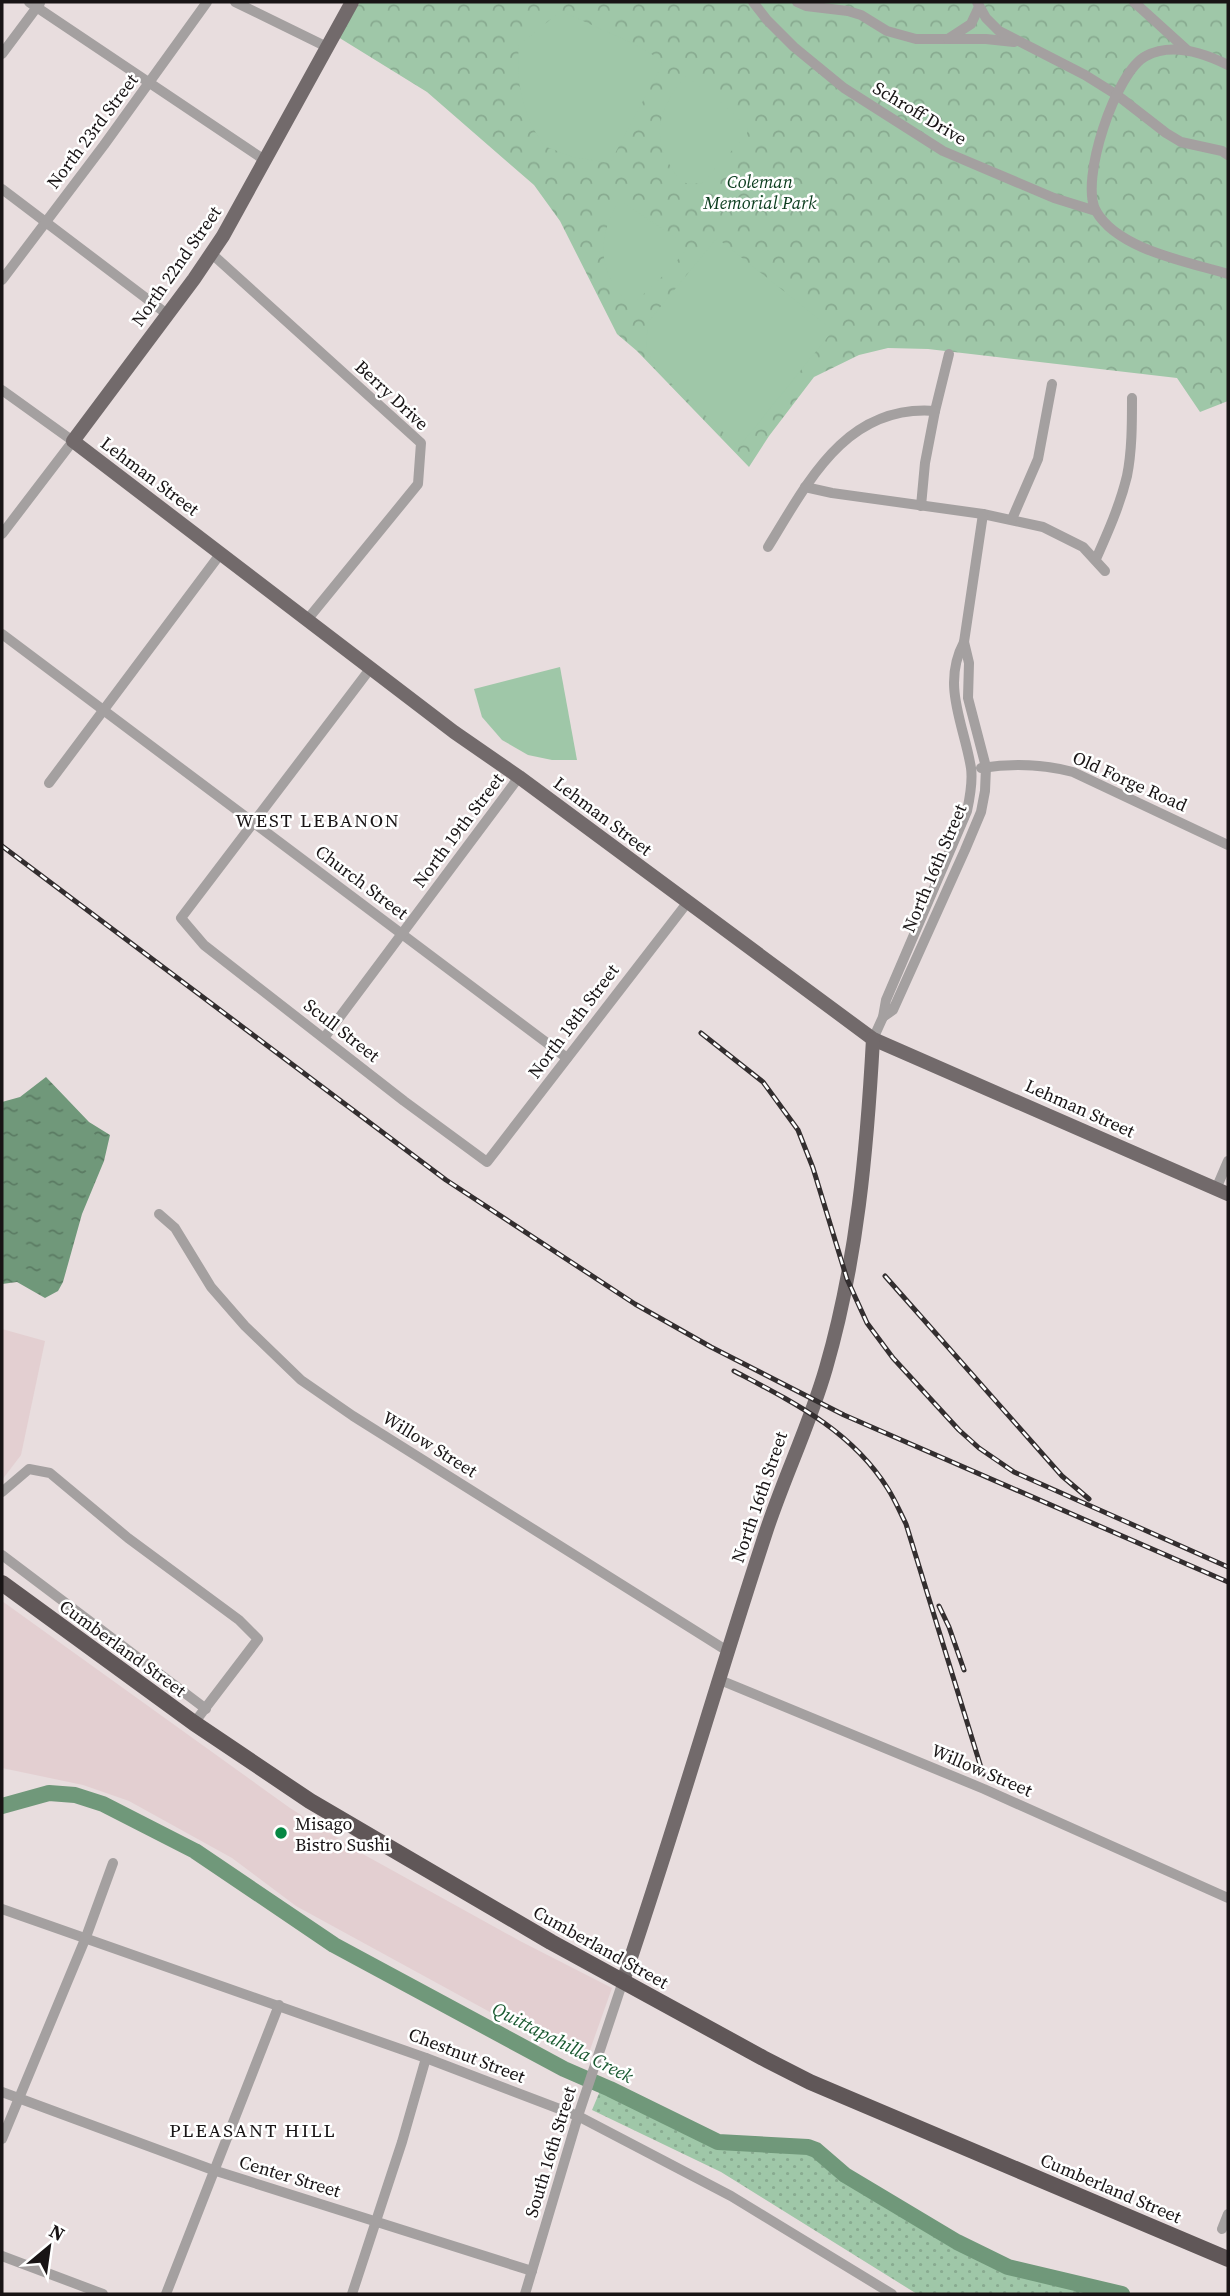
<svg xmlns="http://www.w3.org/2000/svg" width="1230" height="2296" viewBox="0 0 1230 2296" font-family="'Source Serif 4',serif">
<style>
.built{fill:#e3cfd1}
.grass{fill:url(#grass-dots)}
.park{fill:url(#park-crowns)}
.pitch{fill:#9fc7a8}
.water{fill:url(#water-ripples)}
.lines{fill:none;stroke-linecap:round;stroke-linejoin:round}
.stream{stroke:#70987a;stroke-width:2.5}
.river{stroke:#70987a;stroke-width:16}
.minor{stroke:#a4a0a0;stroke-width:10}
.major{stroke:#726a6b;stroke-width:14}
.highway{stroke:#605758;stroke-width:16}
.rail-casing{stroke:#332e2f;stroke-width:5}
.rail{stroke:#fff;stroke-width:2.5;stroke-dasharray:8;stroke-linecap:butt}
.poi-dot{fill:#068743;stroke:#fff;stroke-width:2.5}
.labels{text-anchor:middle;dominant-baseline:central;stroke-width:5;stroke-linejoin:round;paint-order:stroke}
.street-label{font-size:18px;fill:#181415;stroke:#fff}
.park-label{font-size:18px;font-style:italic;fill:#0a3c1d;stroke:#fff}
.poi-label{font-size:18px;fill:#181415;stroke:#fff;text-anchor:start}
.neighbourhood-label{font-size:19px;letter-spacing:2px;fill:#181415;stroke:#fff}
.water-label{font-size:19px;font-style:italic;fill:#195930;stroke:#fff}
</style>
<defs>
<pattern id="grass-dots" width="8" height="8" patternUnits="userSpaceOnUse" patternTransform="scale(1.75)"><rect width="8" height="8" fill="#9fc7a8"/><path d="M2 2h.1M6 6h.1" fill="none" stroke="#88aa90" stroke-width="1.8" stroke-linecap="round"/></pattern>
<pattern id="park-crowns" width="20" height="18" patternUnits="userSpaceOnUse" patternTransform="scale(1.75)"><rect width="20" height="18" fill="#9fc7a8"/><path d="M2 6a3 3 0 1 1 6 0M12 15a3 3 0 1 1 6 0" fill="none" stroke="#88aa90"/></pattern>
<pattern id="water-ripples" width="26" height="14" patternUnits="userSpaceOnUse" patternTransform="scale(1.75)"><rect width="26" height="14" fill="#70987a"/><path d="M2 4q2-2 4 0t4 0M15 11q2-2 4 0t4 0" fill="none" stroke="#5b7b63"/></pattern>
</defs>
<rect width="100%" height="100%" fill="#e8ddde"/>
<!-- built -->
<g class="built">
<path d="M2 1329 45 1341 21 1455 2 1480Z"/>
<path d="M2 1601 290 1808 361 1853 520 1941 612 1988 585 2064 296 1906 232 1858 129 1801 83 1785 2 1768Z"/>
</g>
<!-- grass -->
<path class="grass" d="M600 2091 717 2147 801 2150 811 2153 843 2180 959 2250 1006 2271 1102 2294H917L721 2172 592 2110Z"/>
<!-- park -->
<path class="park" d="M360 2H1228V401L1200 412 1177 378 928 349 888 348 859 355 814 377 769 436 749 467 637 351 617 334 560 221 534 185 427 92 338 37Z"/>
<!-- pitch -->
<g class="pitch">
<path d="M561 11 634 44 660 59 662 65 610 163 573 157 544 146C523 116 515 82 519 45Z"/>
<path d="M686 76 722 103 748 128 747 134 702 183C682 185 681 183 671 167 650 133 661 104 686 76Z"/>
<path d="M619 200 684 243 686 250 669 270 631 306C597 273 596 239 619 200Z"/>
<path d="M717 238 830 328V334L739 447 655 368 646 346 648 322Z"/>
<path d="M560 667 577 760H552L528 755 502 740 482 717 474 689Z"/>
</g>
<!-- water -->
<path class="water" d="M46 1077 89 1122 110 1135 104 1161 82 1214 63 1282 58 1291 45 1298 17 1282 2 1284V1102L20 1097Z"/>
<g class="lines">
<!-- stream -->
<path class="stream" d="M1070 2282 1079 2294"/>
<!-- river -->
<path class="river" d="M2 1806 49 1793 75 1795 103 1804 195 1851 334 1945 564 2069 610 2089 718 2142 808 2147 816 2150 845 2175 957 2242 1008 2267 1122 2294"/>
<!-- minor -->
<g class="minor">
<path d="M29 2 266 161"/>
<path d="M235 2 327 47"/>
<path d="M753 2 767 20 794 47 844 88 943 151 1054 198 1096 211"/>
<path d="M797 2 806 6 848 11 861 15 887 31 916 39H986L1014 42"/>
<path d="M977 2 986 18 999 31 1085 75 1117 95 1166 133 1181 142 1222 151 1228 155"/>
<path d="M1134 2 1187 50"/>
<path d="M948 39 971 24 979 7"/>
<path d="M2 54 40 3"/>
<path d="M1228 65C1204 53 1172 42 1146 56 1116 71 1079 181 1096 211 1118 250 1189 262 1228 274"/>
<path d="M2 189 167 314"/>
<path d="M212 254 421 443 418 484 307 620"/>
<path d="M2 280 104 145 207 2"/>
<path d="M2 390 73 441 2 534"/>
<path d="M935 411 949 354"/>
<path d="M805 487 832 493 983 514 1043 527 1083 547 1105 571"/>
<path d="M1012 519 1038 459 1052 384"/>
<path d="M768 547C808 482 846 404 935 411L925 463 921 506"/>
<path d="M1096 559C1108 532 1120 505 1127 476 1132 451 1132 424 1132 398"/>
<path d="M2 634 567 1058"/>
<path d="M370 669 181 918 204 945 404 1101 487 1162 687 903"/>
<path d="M981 768C1012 763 1043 764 1073 772L1228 845"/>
<path d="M49 783 221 553"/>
<path d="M883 1017 893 1010 965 850 981 812 985 791 986 767 968 698 969 663 964 642"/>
<path d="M324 1038 519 777"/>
<path d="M873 1039 883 1017 886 1000 967 811C970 797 973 782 971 768 964 724 941 685 964 642L983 514"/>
<path d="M1216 1189 1228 1161"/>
<path d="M159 1214 175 1228 211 1287 245 1326 301 1380 353 1416 729 1652"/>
<path d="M2 1492 29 1469 50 1473 128 1538 239 1620 258 1639 194 1723"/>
<path d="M2 1555 206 1709"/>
<path d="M720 1680 984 1789 1228 1898"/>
<path d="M2 1909 426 2058 578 2116 731 2196 892 2294"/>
<path d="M2 2092 213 2170 532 2271"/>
<path d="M2 2139 86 1937 113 1863"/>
<path d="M1222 2229 1228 2214"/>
<path d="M2 2256 103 2294"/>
<path d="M166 2294 279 2005"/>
<path d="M352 2294 402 2142 426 2058"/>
<path d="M525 2294 578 2116 623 1981"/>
</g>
<!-- major -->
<g class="major">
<path d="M352 2 223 236 194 279 73 441 454 732 519 777 873 1039 1228 1194"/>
<path d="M623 1981C674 1832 717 1681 766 1532 784 1477 810 1424 826 1368 857 1261 867 1150 873 1039"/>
</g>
<!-- highway -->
<path class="highway" d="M2 1583 194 1723 310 1801 551 1942 763 2058 810 2082 1228 2259"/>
<!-- rail casing -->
<g class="rail-casing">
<g id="rail">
<path d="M2 846 446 1180 635 1304 711 1347 844 1415 1228 1582"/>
<path d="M701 1033 763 1082 798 1130 813 1168 847 1279 867 1323 893 1358 959 1430 979 1448 1014 1472 1228 1567"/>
<path d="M885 1276 1062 1476 1089 1499"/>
<path d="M734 1371C793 1402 851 1430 888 1489 895 1500 900 1512 906 1524L983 1774"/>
<path d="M939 1606 949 1627 964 1670"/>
</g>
</g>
<!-- rail -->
<use href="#rail" class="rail"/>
</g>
<!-- markers -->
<circle class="poi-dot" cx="281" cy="1833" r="7"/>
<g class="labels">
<!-- street labels -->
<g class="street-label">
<text transform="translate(920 113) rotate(31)">Schroff Drive</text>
<text transform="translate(92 131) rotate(-53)">North 23rd Street</text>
<text transform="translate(176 266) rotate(-55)">North 22nd Street</text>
<text transform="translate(392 395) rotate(43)">Berry Drive</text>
<text transform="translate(150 476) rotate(37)">Lehman Street</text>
<text transform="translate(1130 781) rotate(24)">Old Forge Road</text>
<text transform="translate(603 816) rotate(37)">Lehman Street</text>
<text transform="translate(458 830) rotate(-53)">North 19th Street</text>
<text transform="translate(934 868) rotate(-67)">North 16th Street</text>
<text transform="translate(362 882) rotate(37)">Church Street</text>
<text transform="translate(573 1021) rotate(-53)">North 18th Street</text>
<text transform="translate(342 1030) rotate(38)">Scull Street</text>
<text transform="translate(1080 1108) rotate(24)">Lehman Street</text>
<text transform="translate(430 1444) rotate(32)">Willow Street</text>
<text transform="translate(759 1497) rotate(-71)">North 16th Street</text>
<text transform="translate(123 1648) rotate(36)">Cumberland Street</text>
<text transform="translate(982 1770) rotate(23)">Willow Street</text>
<text transform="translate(601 1947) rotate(29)">Cumberland Street</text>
<text transform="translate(467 2055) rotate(21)">Chestnut Street</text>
<text transform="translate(550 2152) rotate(-73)">South 16th Street</text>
<text transform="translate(290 2176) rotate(17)">Center Street</text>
<text transform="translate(1111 2188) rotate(23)">Cumberland Street</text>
</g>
<!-- park labels -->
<g class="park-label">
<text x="760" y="181">Coleman<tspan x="760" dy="21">Memorial Park</tspan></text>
</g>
<!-- poi labels -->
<g class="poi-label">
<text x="295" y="1823">Misago<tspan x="295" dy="21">Bistro Sushi</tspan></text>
</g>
<!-- neighbourhood labels -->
<g class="neighbourhood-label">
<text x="318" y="820">WEST LEBANON</text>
<text x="253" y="2130">PLEASANT HILL</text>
</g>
<!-- water labels -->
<g class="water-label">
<text transform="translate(563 2042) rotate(27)">Quittapahilla Creek</text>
</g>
</g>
<!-- border -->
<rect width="1230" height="2296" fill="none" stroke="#181415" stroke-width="7"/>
<!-- north arrow -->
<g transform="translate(49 2247) rotate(29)" stroke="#ffffff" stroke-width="5" paint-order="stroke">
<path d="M0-5L12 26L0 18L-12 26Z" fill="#181415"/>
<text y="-10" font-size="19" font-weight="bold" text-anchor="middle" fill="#181415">N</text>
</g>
</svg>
